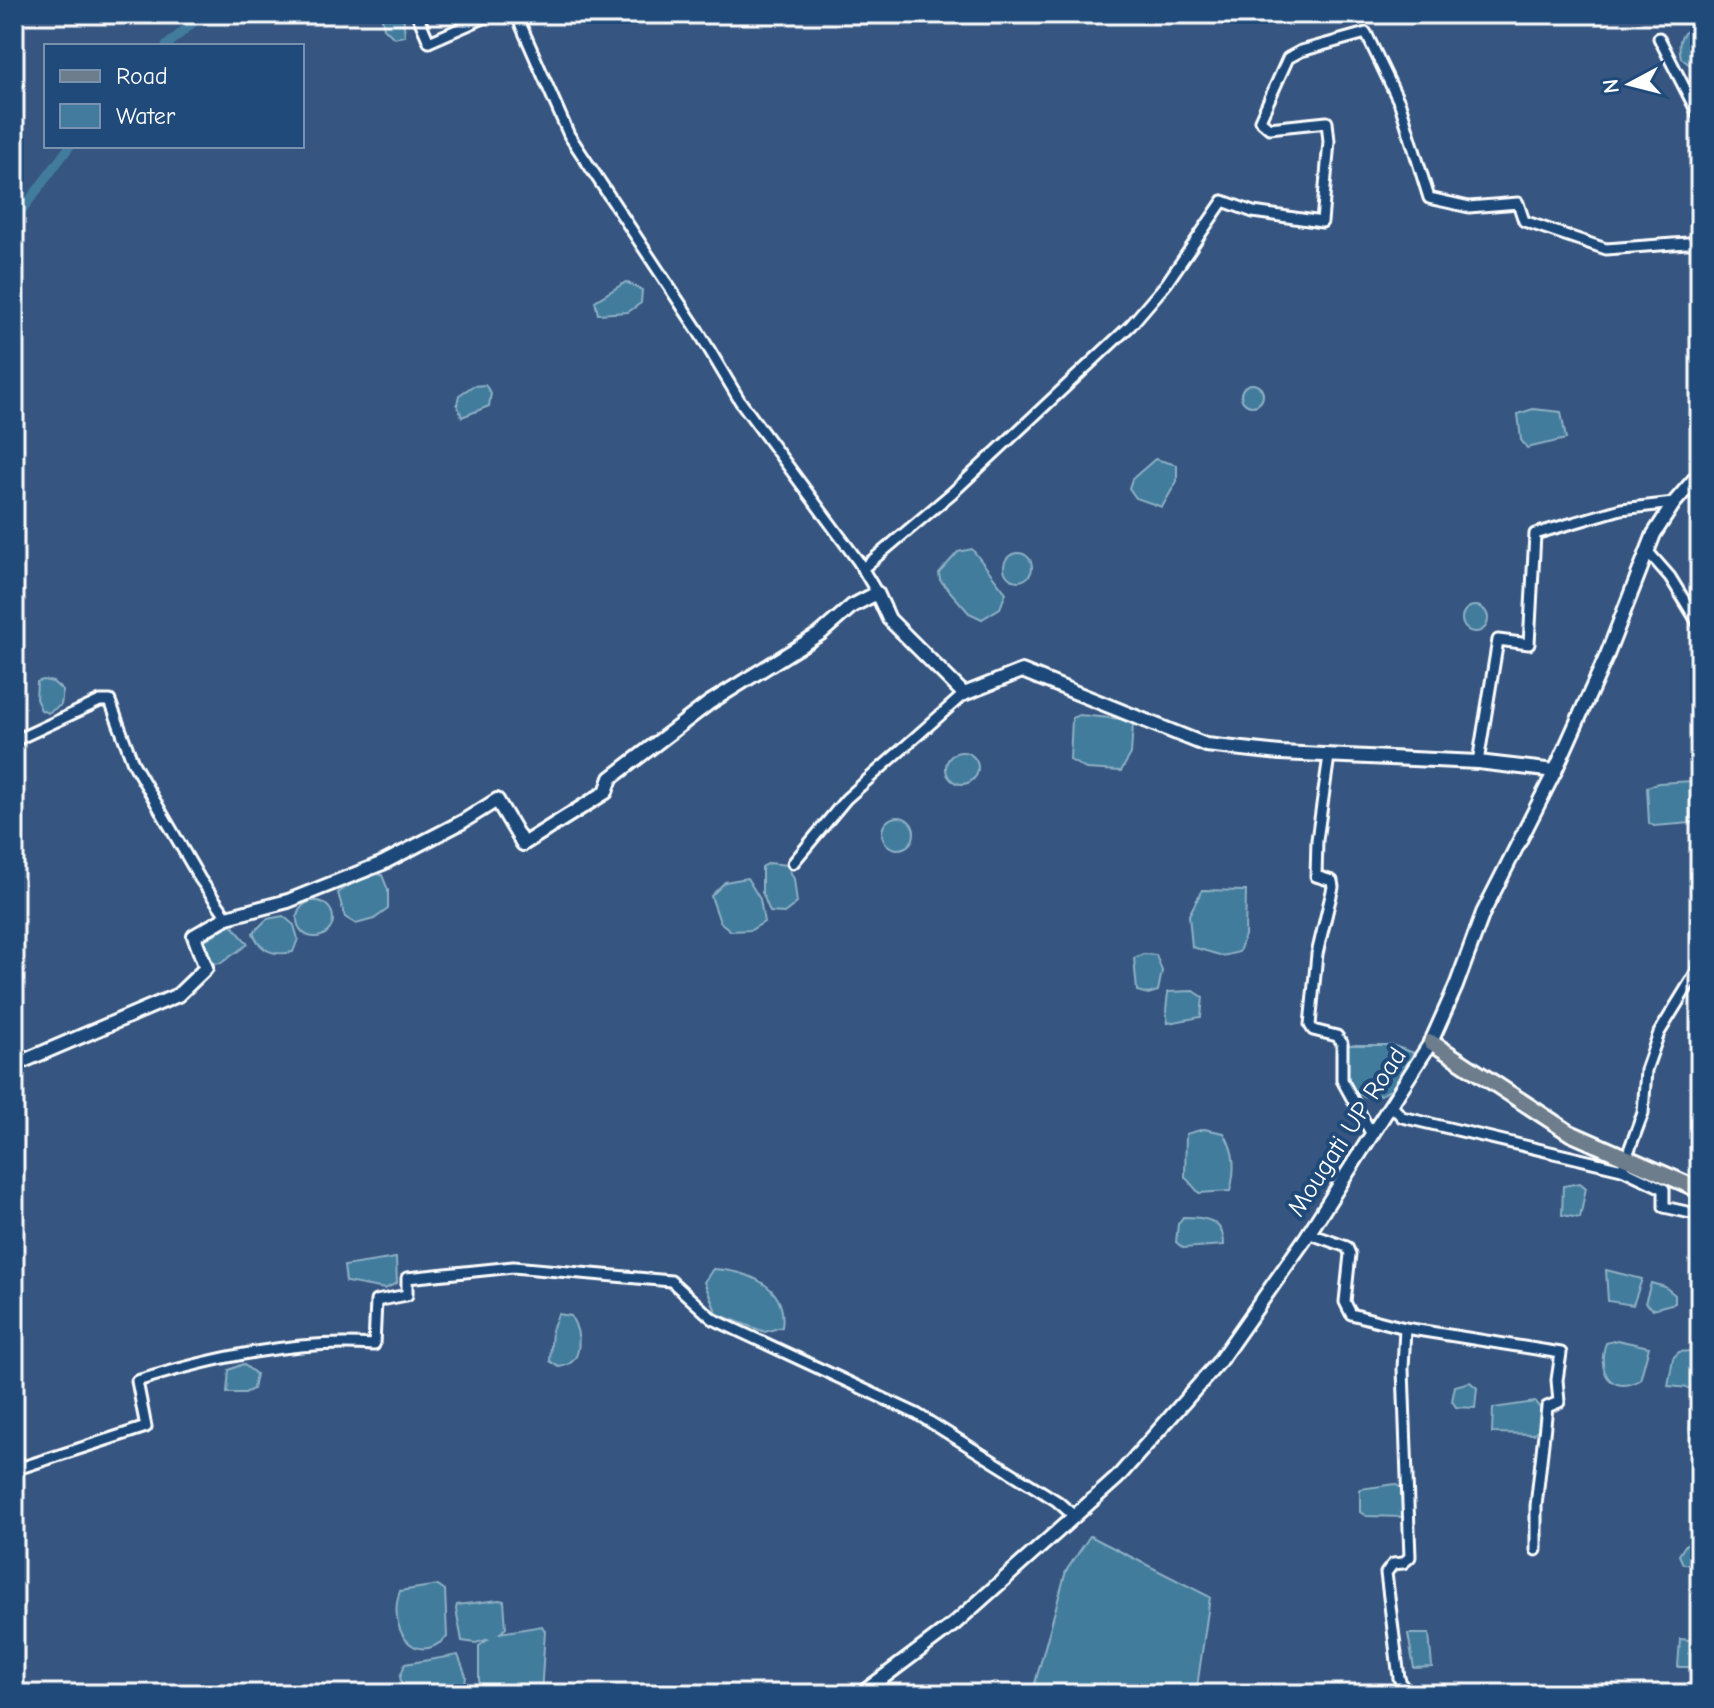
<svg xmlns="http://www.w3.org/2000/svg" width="1714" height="1708" viewBox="0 0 1714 1708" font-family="'Comic Neue',sans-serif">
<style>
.water{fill:#427b9d;stroke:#8eb0c4;stroke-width:2}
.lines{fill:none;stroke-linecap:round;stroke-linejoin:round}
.canal{stroke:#427b9d;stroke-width:9}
.street-casing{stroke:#fff;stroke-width:15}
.secondary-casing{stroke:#fff;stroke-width:18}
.primary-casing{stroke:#fff;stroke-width:20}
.street{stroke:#1f4a7a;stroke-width:9}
.secondary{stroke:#1f4a7a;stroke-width:12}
.primary{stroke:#6d7d8c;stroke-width:14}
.labels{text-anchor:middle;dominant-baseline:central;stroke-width:8;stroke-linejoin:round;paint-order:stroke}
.street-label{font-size:26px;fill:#fff;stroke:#1f4a7a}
</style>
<rect width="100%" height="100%" fill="#365681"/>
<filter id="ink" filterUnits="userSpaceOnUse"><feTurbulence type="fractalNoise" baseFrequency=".0125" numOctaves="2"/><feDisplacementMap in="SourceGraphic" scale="16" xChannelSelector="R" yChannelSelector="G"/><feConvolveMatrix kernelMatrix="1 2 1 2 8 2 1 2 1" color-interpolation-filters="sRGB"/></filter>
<g filter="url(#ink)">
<!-- water -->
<g class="water">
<path d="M381 14H403L405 36 394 38 384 28Z"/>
<path d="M1700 27V65L1691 66 1681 58C1677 40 1680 29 1700 27Z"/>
<path d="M626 282 642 290 641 303 628 312 598 314 595 301Z"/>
<circle cx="1252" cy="395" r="11"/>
<path d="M485 385 491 393 489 406 462 417 457 405 459 395 473 386Z"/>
<path d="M1533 409 1561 412 1566 439 1527 448 1521 440 1518 414Z"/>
<path d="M1155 459 1177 465V481L1162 507 1136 498 1129 488 1132 479Z"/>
<path d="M972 549 1006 593 1000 608 982 619 969 613 940 580 939 573 958 552Z"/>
<circle cx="1018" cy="567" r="14"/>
<circle cx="1475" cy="619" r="13"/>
<path d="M43 680 53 682 63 691 61 705 48 713 41 710 36 699 37 682Z"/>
<path d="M1079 715 1121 719 1133 724 1131 754 1121 771 1086 769 1070 760 1072 718Z"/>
<circle cx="962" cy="768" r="16"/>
<path d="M1693 781 1691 823 1654 826 1649 823 1647 787 1658 783Z"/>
<circle cx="898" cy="833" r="16"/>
<path d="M769 863 787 865 794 879 797 903 784 913 770 912 762 892V867Z"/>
<path d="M377 874 382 875 388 890V909L374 919 356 924 345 917 338 893 362 877Z"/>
<path d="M747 878 760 899 764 922 751 930 731 931 720 922 711 896 725 882Z"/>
<path d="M1202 890 1246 891 1245 935 1239 952 1223 956 1192 947 1189 915Z"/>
<circle cx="315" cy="919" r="18"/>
<path d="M283 916 294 925 298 939 293 952C274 956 261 952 253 933L267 919Z"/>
<path d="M231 924 248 944 221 963 214 964 202 942Z"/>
<path d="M1143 954 1156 955 1162 971 1158 991 1148 994 1137 991 1134 958Z"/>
<path d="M1194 991 1203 997 1201 1017 1168 1023 1166 1011 1168 992Z"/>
<path d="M1347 1045H1391L1417 1054C1408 1066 1403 1082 1390 1090 1356 1112 1333 1076 1347 1045Z"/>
<path d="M1204 1129 1224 1133C1235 1152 1236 1169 1230 1191L1199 1193 1185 1177 1186 1134Z"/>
<path d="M1580 1183 1586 1188 1580 1218 1562 1215 1563 1186Z"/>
<path d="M1183 1217C1205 1217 1224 1219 1224 1245L1183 1248 1176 1242 1178 1224Z"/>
<path d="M396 1258 397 1283 385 1289 346 1282 344 1266Z"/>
<path d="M713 1269C747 1271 788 1285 782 1327L765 1332 717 1314 704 1282Z"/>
<path d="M1606 1270 1642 1279 1633 1305 1608 1301Z"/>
<path d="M1651 1283 1665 1287 1675 1295V1303L1653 1309 1645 1303Z"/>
<path d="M558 1314 571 1316C581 1333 585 1364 559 1367L550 1361 552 1330Z"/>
<path d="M1617 1340 1649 1347 1640 1380C1610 1396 1596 1370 1606 1343Z"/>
<path d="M1700 1350V1389L1668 1386 1673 1358 1679 1352Z"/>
<path d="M243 1364 256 1374 253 1389 245 1393H227L229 1370Z"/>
<path d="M1470 1382 1477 1388 1475 1408 1456 1407 1452 1401 1455 1386Z"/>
<path d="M1700 1398V1449L1693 1448 1689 1430 1691 1402Z"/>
<path d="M1535 1402 1541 1409 1540 1427 1534 1434 1492 1433 1493 1408Z"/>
<path d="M1395 1484 1401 1488 1403 1517 1366 1516 1360 1512V1489Z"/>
<path d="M1090 1536 1210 1597 1196 1694H1032L1066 1571Z"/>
<path d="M1696 1541 1700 1542V1565L1683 1564 1679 1555 1686 1544Z"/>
<path d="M438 1585 445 1590 447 1637C412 1670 387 1625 400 1591Z"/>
<path d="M499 1600 504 1601 506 1628 500 1633 542 1626 545 1631 541 1694H483L479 1683V1646L489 1639 476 1643 462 1641 456 1609 457 1605Z"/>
<path d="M1408 1634H1429L1432 1667 1414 1668Z"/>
<path d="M1680 1639 1700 1641V1667H1678Z"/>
<path d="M458 1655 466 1676 464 1693 418 1691 402 1685 400 1677 405 1664Z"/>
</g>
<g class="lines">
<!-- canal -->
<g class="canal">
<path d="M166 46 203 14"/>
<path d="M14 221 70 146"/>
</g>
<!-- street casing -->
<g class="street-casing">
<g id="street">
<path d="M417 14 429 42 493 14"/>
<path d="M516 14 569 135 697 329 740 401 858 561 877 593"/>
<path d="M1659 38 1700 118"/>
<path d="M1649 553 1670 577 1700 626"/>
<path d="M862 569 952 493 1131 325 1166 284 1223 201 1253 212 1322 222 1329 141 1327 122 1269 128 1260 120 1288 58 1301 51 1366 33 1400 104 1429 198 1469 207 1518 203 1524 221 1606 249 1700 242"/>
<path d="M14 741 100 701H110L133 763 200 879 227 917"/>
<path d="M1329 756 1317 840 1316 876 1332 881 1333 887 1317 954 1310 1025 1313 1030 1337 1036 1342 1043V1080L1371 1133"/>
<path d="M1478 762 1498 640 1529 644 1535 534 1621 509 1674 503"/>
<path d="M793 863 846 799 964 694"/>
<path d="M1391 1105 1402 1117 1622 1169 1643 1113 1646 1070 1659 1033 1700 966"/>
<path d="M1622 1169 1664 1189V1207L1700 1215"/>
<path d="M1308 1233 1347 1247 1350 1254 1345 1302 1351 1314 1405 1328 1561 1353 1557 1380 1559 1402 1547 1407 1536 1506V1550"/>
<path d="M14 1457 23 1467 146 1427 137 1381C212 1358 295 1339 374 1345L376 1301 407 1295V1278L513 1267 671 1281 713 1319 917 1414 1057 1501 1073 1515"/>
<path d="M1405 1694 1399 1678 1386 1573 1393 1564 1403 1563 1410 1557 1403 1369 1405 1328"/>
</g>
</g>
<!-- secondary casing -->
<g class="secondary-casing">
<g id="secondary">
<path d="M14 1065 178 995 206 968 194 936 227 917 288 901 383 863 462 822 497 800 523 844 606 792 611 778 709 703 821 633 852 606 877 593 889 619 964 694 1022 671 1206 745 1280 753 1478 762 1555 771"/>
<path d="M861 1694 954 1624 1117 1478 1218 1363 1305 1239 1431 1042 1456 986 1483 913 1555 771 1607 655 1654 534 1674 503 1700 473"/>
</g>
</g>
<!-- primary casing -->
<g class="primary-casing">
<path id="primary" d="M1431 1042 1570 1133 1700 1190"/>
</g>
<!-- street -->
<use href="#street" class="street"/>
<!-- secondary -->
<use href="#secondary" class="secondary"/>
<!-- primary -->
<use href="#primary" class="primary"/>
</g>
</g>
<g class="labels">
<!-- street labels -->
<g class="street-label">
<text transform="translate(1347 1132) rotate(-57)">Mougati UP Road</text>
</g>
</g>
<!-- margin -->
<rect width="1714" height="1708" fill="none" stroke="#1f4a7a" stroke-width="48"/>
<rect x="24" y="24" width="1666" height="1660" fill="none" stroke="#fff" stroke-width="3" filter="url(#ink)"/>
<!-- legend -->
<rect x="44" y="44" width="260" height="104" fill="#1f4a7a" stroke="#7992af" stroke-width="2"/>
<rect x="60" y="70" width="40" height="12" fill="#6d7d8c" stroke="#7992af" stroke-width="2"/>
<text x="116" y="84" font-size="24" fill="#ffffff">Road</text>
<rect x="60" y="104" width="40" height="24" fill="#427b9d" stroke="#7992af" stroke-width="2"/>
<text x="116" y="124" font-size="24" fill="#ffffff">Water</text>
<!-- north arrow -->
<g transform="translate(1630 84) rotate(263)" stroke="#1f4a7a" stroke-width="6" paint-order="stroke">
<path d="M0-6L14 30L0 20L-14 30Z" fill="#ffffff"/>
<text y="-12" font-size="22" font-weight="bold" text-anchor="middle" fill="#ffffff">N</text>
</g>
</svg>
